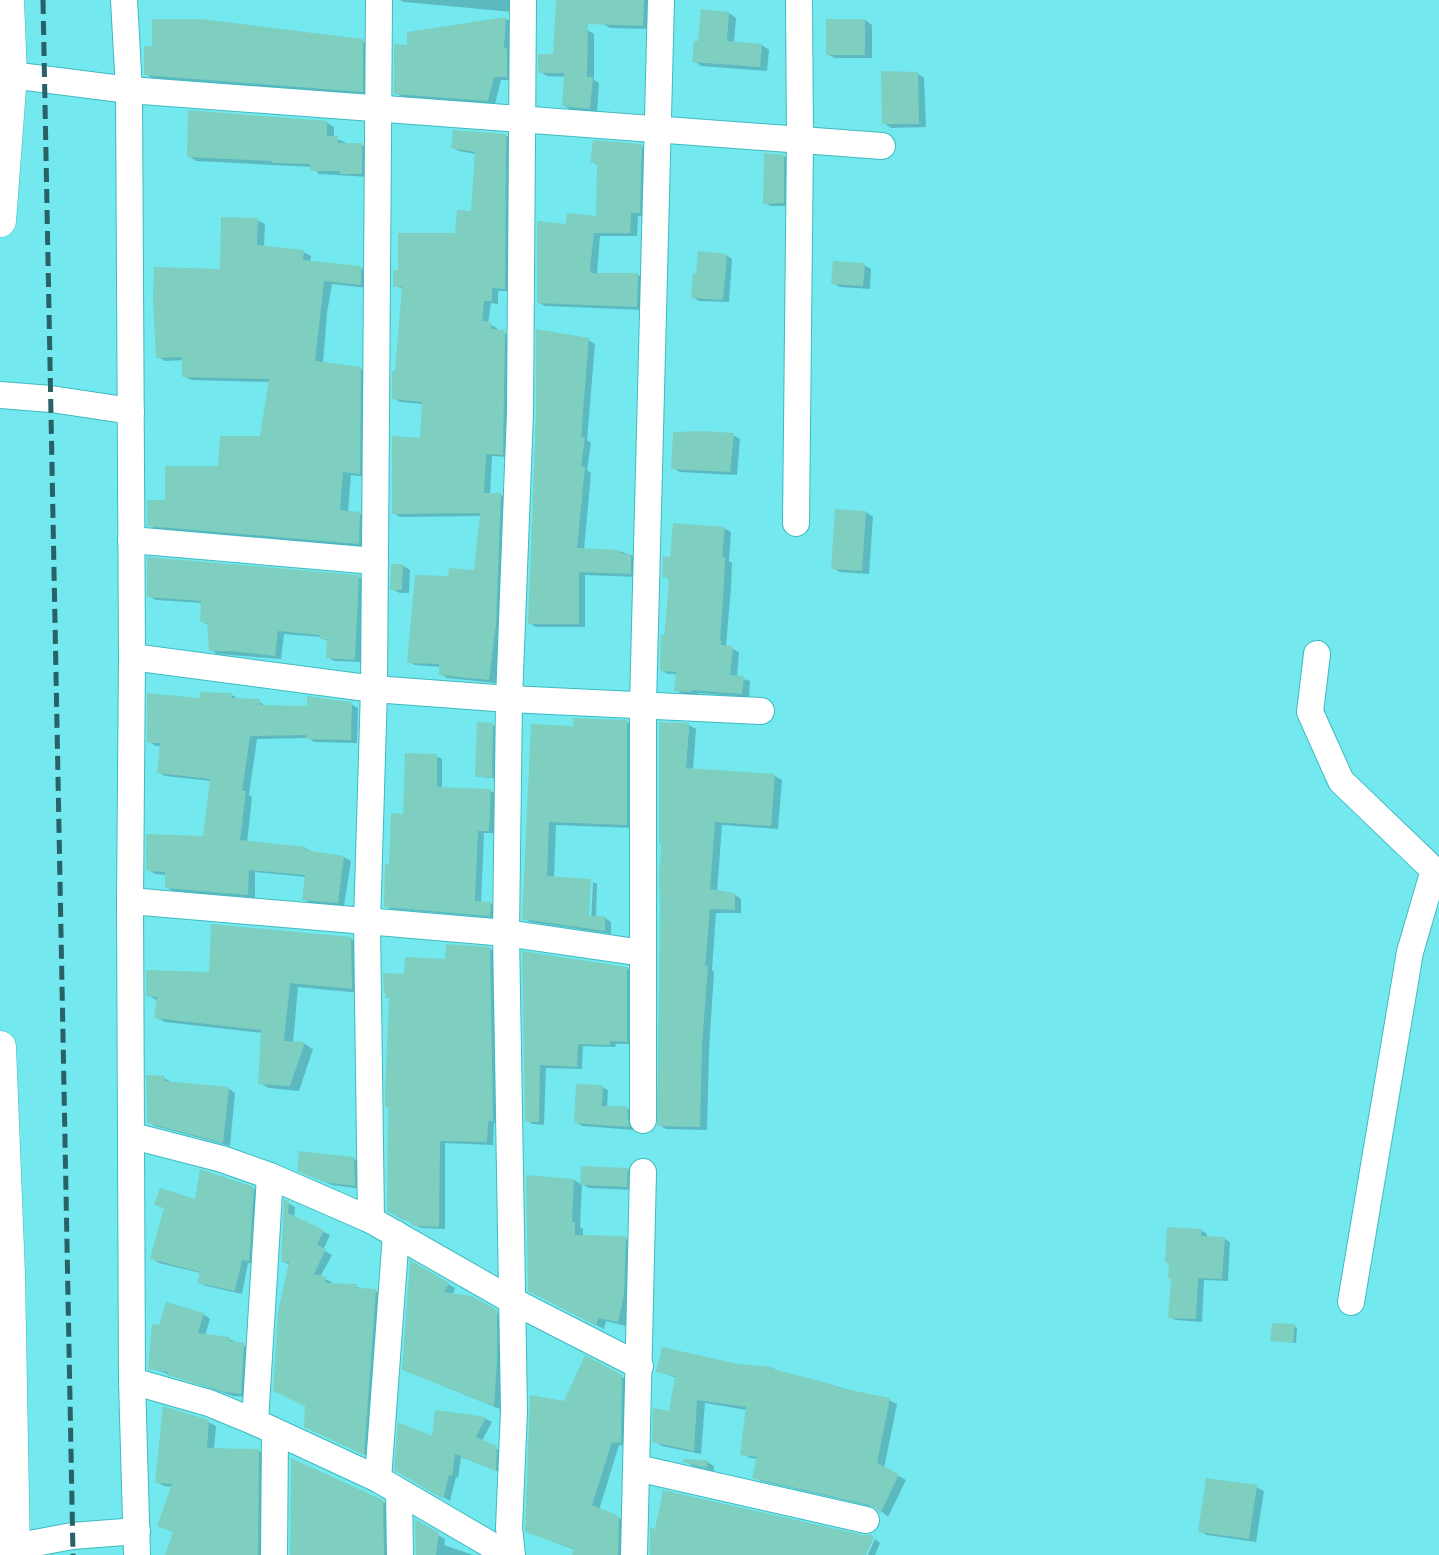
<svg xmlns="http://www.w3.org/2000/svg" width="1439" height="1555" viewBox="0 0 1439 1555" font-family="Georgia,serif">
<style>
.shadow{fill:#0003}
.building{fill:#7fcfc0}
.lines{fill:none;stroke-linecap:round;stroke-linejoin:round}
.minor-casing{stroke:#3fbac1;stroke-width:28}
.major-casing{stroke:#3fbac1;stroke-width:33}
.minor{stroke:#fff;stroke-width:26}
.major{stroke:#fff;stroke-width:32}
.rail{stroke:#296266;stroke-width:5;stroke-dasharray:14 7;stroke-linecap:butt}
</style>
<rect width="100%" height="100%" fill="#73e8ef"/>
<!-- shadow -->
<g class="shadow">
<path d="M400 0H514L513 12 404 2Z"/>
<path d="M606 0H651L650 29 610 28 603 24Z"/>
<path d="M729 13 736 18 734 43 762 45 769 50 767 71 701 66 694 61 700 43Z"/>
<path d="M506 19 513 23 514 80H501L495 104 403 97 396 93Z"/>
<path d="M865 20 872 25V58H835L827 54Z"/>
<path d="M587 30 594 34V80L599 83 597 112 571 110 563 105 565 77 547 76 540 72 555 56Z"/>
<path d="M362 41 370 45 369 95 153 79 146 74Z"/>
<path d="M917 73 924 78 926 127 891 128 884 123Z"/>
<path d="M326 122 334 127V138L345 142V145H362L369 149V177L319 174 312 167 196 161 189 156Z"/>
<path d="M506 136 512 139 511 291H498V304L491 303 488 323 497 328V331L511 335 509 457 492 456 490 495H501L507 498 502 629 496 683 447 678 441 674V667L415 665 409 662 449 578 476 572 481 516 400 517 393 513 422 440 424 404 400 402 394 398 404 289 394 286 400 272 457 235 473 212 476 154 459 151 452 147Z"/>
<path d="M641 146 648 150 646 216H638L637 236H600L597 274 638 275 645 279 644 310 545 306 538 302 598 217 599 165 592 162Z"/>
<path d="M784 156 790 160 789 206H771L765 203Z"/>
<path d="M257 220 265 224 264 248 303 252 311 256 310 262 361 268 368 272V288L332 284 327 313 323 364 360 369 368 373 367 477 351 475 348 512 359 513 367 518 366 547 156 529 149 525 167 502 261 438 270 382 191 380 184 376V360L165 361 158 357Z"/>
<path d="M726 255 732 259 729 302 699 301 693 297Z"/>
<path d="M864 265 871 269 870 289 840 287 833 283Z"/>
<path d="M588 340 595 344 587 440 591 443 587 470 591 473 584 550 619 551 631 555 637 559V577L585 575V627H536L529 623Z"/>
<path d="M733 435 740 439 737 475 680 472 673 468Z"/>
<path d="M866 512 873 517 869 574 840 572 833 568Z"/>
<path d="M724 528 731 532 729 561 732 563 731 588 726 646 739 652 737 677 750 681 749 697 698 693V695L683 694 676 690 678 674H668L661 670 670 580 664 576 672 559Z"/>
<path d="M402 565 410 570 409 593H400L392 589Z"/>
<path d="M359 577 365 581 361 662 334 661 328 657 329 642 321 637 284 634 281 659 217 654 211 650 209 626 202 621 203 603 156 600 149 596Z"/>
<path d="M232 695 240 700 259 701 266 707 308 708 351 704 358 708 357 743 314 742 309 738 257 739 249 795 252 797 247 843 305 848 312 852 344 857 351 861 344 906 310 903 304 899 306 877 255 872V898L173 891 166 887 167 875 155 874 148 870 205 838 211 781 165 776 158 772 162 746H156L149 742 201 700Z"/>
<path d="M627 722 633 726V828L556 825 554 878 592 881H589L587 924 591 925 593 882 597 884 596 918H605L611 922V934L530 922 524 918 533 726 575 727Z"/>
<path d="M492 725 496 726 495 778 480 777 477 776Z"/>
<path d="M689 725 696 729 693 770 775 776 782 780 778 829 722 825 717 892 734 894 741 899V913H716L712 970 714 972 709 1051 707 1130 666 1129 659 1125Z"/>
<path d="M436 756 442 759V789L491 791 496 794 495 833H484L481 903H490L496 907V918L391 909 386 906 390 866 405 816Z"/>
<path d="M351 939 360 944 361 993 298 987 293 1043 305 1044 313 1049 299 1091 269 1088 260 1083 263 1033 165 1022 156 1017 158 1001 148 995 211 973Z"/>
<path d="M490 949 496 953 499 1123H494L493 1145 445 1143V1229L421 1228 388 1210 391 999 387 997 406 976 446 961Z"/>
<path d="M524 953 627 968 633 972V1044H616L615 1047 583 1046 582 1069 546 1068 544 1125 533 1124 527 1121Z"/>
<path d="M164 1078 171 1082 229 1089 235 1093 230 1146 155 1126 148 1122Z"/>
<path d="M602 1087 608 1090 607 1108H627L633 1112 635 1130 582 1126 576 1122Z"/>
<path d="M354 1159 361 1163 362 1189 332 1185 306 1174Z"/>
<path d="M628 1169 635 1173 634 1190 589 1188 582 1184Z"/>
<path d="M574 1180 582 1185 580 1227 583 1229V1237L625 1238 633 1243 632 1301 626 1326 606 1321 604 1329 538 1295Z"/>
<path d="M253 1188 260 1193 256 1264 248 1263 242 1294 206 1286 199 1282 201 1273 159 1263 153 1259 166 1209 156 1204 196 1202Z"/>
<path d="M286 1202 295 1207 294 1217 330 1235 323 1250 332 1255 320 1277 332 1282 331 1285 356 1286 364 1290 376 1291 382 1295 370 1457 313 1430 306 1406 290 1265 282 1261Z"/>
<path d="M1201 1230 1207 1234V1238L1225 1239 1230 1242 1228 1281 1204 1280 1202 1322 1176 1320 1170 1317 1173 1279 1171 1264 1167 1262Z"/>
<path d="M411 1263 455 1288 452 1295 472 1298 503 1316 504 1366 500 1409 411 1373Z"/>
<path d="M203 1314 210 1319 205 1335 229 1339 251 1349 248 1397 233 1396 150 1368Z"/>
<path d="M1294 1326 1297 1328 1296 1343 1272 1340Z"/>
<path d="M586 1358 629 1381 628 1446 619 1445 599 1510 626 1521 625 1555H574L575 1550 535 1535 565 1403Z"/>
<path d="M738 1366 773 1368 778 1372 889 1400 897 1404 884 1468 906 1480 888 1517 878 1508 761 1481 754 1477 758 1459 750 1458 742 1454 747 1410 705 1403 701 1454 662 1446 654 1441 671 1413 677 1378 658 1371Z"/>
<path d="M436 1412 486 1419 492 1422 482 1441 503 1452 502 1473 461 1457 458 1478 456 1477 450 1501 396 1469 433 1438Z"/>
<path d="M208 1422 216 1426 214 1449 259 1451 266 1455 265 1555H166L175 1533 159 1526 173 1487 164 1486 157 1482Z"/>
<path d="M685 1461 707 1462 714 1466V1471L693 1466Z"/>
<path d="M1256 1487 1264 1491 1256 1542 1207 1535 1200 1531Z"/>
<path d="M383 1502 390 1506 391 1555H291Z"/>
<path d="M417 1522 445 1539 444 1545 473 1555H416Z"/>
<path d="M875 1539 880 1543 875 1555H868Z"/>
</g>
<!-- building -->
<g class="building">
<path d="M556 0H644L643 26 588 24 587 77H593L590 109 562 106 564 73H538V54H553Z"/>
<path d="M701 9 729 12 727 41 762 44 760 67 692 62 694 41H698Z"/>
<path d="M506 17 504 48H507V77H494L488 101 394 94V44L407 45V32Z"/>
<path d="M152 19H200L363 39V92L144 75V46H152Z"/>
<rect x="826" y="19" width="39" height="36"/>
<path d="M881 71 918 72 919 124H882Z"/>
<path d="M188 110 327 121V136H338V143H362V174H340V171H310V164L272 163V161L187 157Z"/>
<path d="M453 130 506 134 505 289 492 288V301H484L482 321 491 322V329L505 330 503 455 486 454 484 493H501L496 624 489 680 439 675V664L407 663 415 575 448 576 449 568 474 570 480 513 392 514V436L420 438 422 402 392 399V371H395L402 287H393V270H398V233H455L457 210 471 211 475 152 451 148Z"/>
<path d="M593 140 642 144 640 213H631L630 233H594L590 268 591 273H638L637 307 537 303V221L566 224 567 213 596 216 597 163H590Z"/>
<path d="M764 153 784 155V203L763 204Z"/>
<path d="M221 217 258 218 257 245 304 250 303 260 361 266V285L324 281 315 361 361 367 360 474 343 472 340 510 360 512 359 544 147 526V500H165V466H218L220 436H260L269 379 182 377V357L156 358 153 299 154 267 220 269Z"/>
<path d="M698 251 727 254 723 300 691 298 693 274H696Z"/>
<path d="M833 261 865 263 863 286 831 284Z"/>
<path d="M536 329 589 338 581 437H585L581 467H585L577 548 620 550V553L631 554V574L579 572V624H528L536 414Z"/>
<path d="M705 431 734 433 730 472 671 469 673 432Z"/>
<path d="M835 509 866 511 862 571 831 569Z"/>
<path d="M673 523 725 527 722 557H725L724 583 720 641H722L721 645 733 646 730 675 744 676 742 694 692 690 691 692 674 691 676 672 660 671 661 635H665L669 578 662 577 663 556 670 557Z"/>
<path d="M147 557 359 575 355 660 326 658 327 639H320V635L278 631 275 656 231 651H209L207 623 200 622 201 601 147 597Z"/>
<path d="M391 564H403L402 590H390Z"/>
<path d="M200 692 232 693V698L260 699V705L307 706V696L352 702 351 740 306 739V735L250 736 242 791H246L240 840 306 847 305 850 344 856 338 903 302 900 305 875 249 870 248 895 165 888V872L146 871V834L203 836 210 779 157 773 160 743H147V693L200 698Z"/>
<path d="M573 718 627 720V825L549 822 547 876 591 879 589 916H605V931L522 919 531 724 573 726Z"/>
<path d="M477 722 493 723 492 777H475Z"/>
<path d="M659 722 689 723 686 768 775 774 771 826 715 822 710 889 735 893V910L710 909 705 966H708L702 1046 700 1127 657 1126 660 905 659 874 661 844H659Z"/>
<path d="M405 753 437 754V787L491 789 489 831H478L475 901 491 902 490 916 384 907 385 864H389L391 813 403 814Z"/>
<path d="M211 924 351 937 352 989 290 983 284 1041 305 1042 290 1086 258 1084 261 1030 154 1018 157 997 146 996V970L209 972Z"/>
<path d="M446 944 490 947 493 1121H488L487 1142 440 1141 439 1227 413 1226 409 1221 403 1220 387 1211 388 1107H385V1090L389 998H385L386 993H384L383 973 404 974 405 957 445 959Z"/>
<path d="M522 951 627 967V1042L610 1041V1045L578 1044 577 1067 540 1065 539 1122H525Z"/>
<path d="M146 1075 165 1076 164 1081 229 1087 223 1143 147 1123Z"/>
<path d="M576 1084 603 1085 602 1106H627L629 1127 574 1123Z"/>
<path d="M299 1151 354 1157 355 1186 323 1182 297 1171Z"/>
<path d="M581 1166 628 1168 627 1187 580 1185Z"/>
<path d="M200 1169 254 1187 249 1261 242 1260 235 1291 197 1283 200 1272 150 1259 164 1208 154 1205 160 1188 195 1199Z"/>
<path d="M526 1175 574 1179 572 1222H575V1235L626 1236 624 1295 618 1322 598 1318 596 1326 528 1291Z"/>
<path d="M284 1199 289 1202 288 1213 324 1230 317 1245 326 1249 314 1274 326 1277 325 1283 357 1284V1288L376 1289 364 1455 304 1427 305 1406 273 1391 278 1312 289 1262H281Z"/>
<path d="M1167 1227 1202 1229 1201 1236 1225 1237 1222 1279 1198 1278 1196 1319 1168 1318 1171 1279H1168L1169 1263H1165Z"/>
<path d="M410 1260 449 1283 444 1292 472 1296 497 1310V1361L494 1406 402 1370Z"/>
<path d="M166 1302 204 1313 198 1333 230 1337 229 1341 244 1343 241 1394 225 1392 167 1375 168 1372 148 1369 152 1324 159 1325Z"/>
<path d="M1272 1323 1295 1324 1293 1343 1270 1341Z"/>
<path d="M662 1347 738 1364 773 1367V1369L835 1385V1387L890 1398 877 1463 899 1474 880 1514 876 1508 869 1505 752 1478 757 1457 740 1455 746 1407 697 1400 694 1451 652 1442 653 1408 669 1411 675 1376 656 1372Z"/>
<path d="M585 1355 622 1375 621 1443 612 1442 592 1505 619 1516 618 1555H572L574 1549 525 1532 530 1395 564 1401Z"/>
<path d="M163 1406 209 1420 207 1448 259 1449 258 1555H165L173 1532 157 1526 172 1484 155 1483Z"/>
<path d="M435 1410 486 1417 476 1437 497 1446 496 1471 455 1454 452 1476 449 1475 443 1499 394 1470 398 1422 432 1436Z"/>
<path d="M291 1458 383 1500 384 1555H290Z"/>
<path d="M683 1459 707 1460V1468L683 1462Z"/>
<path d="M1206 1478 1257 1485 1249 1539 1198 1532Z"/>
<path d="M663 1490 863 1535H871L874 1537 866 1555H650V1527L655 1529Z"/>
<path d="M415 1519 439 1533 436 1555H416Z"/>
</g>
<g class="lines">
<!-- minor casing -->
<g class="minor-casing">
<g id="minor">
<path d="M124 0 129 90 132 657 130 901 132 1381 137 1555"/>
<path d="M0 67 11 75 129 90 882 146"/>
<path d="M0 395 51 399 131 411"/>
<path d="M796 523 800 139 799 0"/>
<path d="M131 540 375 561"/>
<path d="M1317 654 1310 712 1341 781 1439 875"/>
<path d="M132 657 374 689 509 699 761 711"/>
<path d="M130 901 506 933 643 953"/>
<path d="M643 1120V704L661 0"/>
<path d="M133 1136 222 1159 270 1176 371 1220 511 1300 640 1366"/>
<path d="M371 1220 367 923 374 689 379 0"/>
<path d="M1351 1302 1410 952 1434 870"/>
<path d="M132 1381 209 1403 255 1422 378 1479 508 1555"/>
<path d="M255 1422 270 1176"/>
<path d="M637 1468 866 1520"/>
<path d="M378 1479 396 1234"/>
<path d="M399 1492 400 1555"/>
<path d="M14 1547 72 1536 137 1531"/>
<path d="M274 1555 275 1434"/>
<path d="M512 1555 509 1528 514 1411 506 933 509 699 520 413 523 0"/>
<path d="M634 1555 643 1172"/>
</g>
</g>
<!-- major casing -->
<g class="major-casing">
<g id="major">
<path d="M0 221 11 75 8 0"/>
<path d="M0 1047 9 1274 14 1555"/>
</g>
</g>
<!-- minor -->
<use href="#minor" class="minor"/>
<!-- major -->
<use href="#major" class="major"/>
<!-- rail -->
<path class="rail" d="M43 0 73 1555"/>
</g>
</svg>
